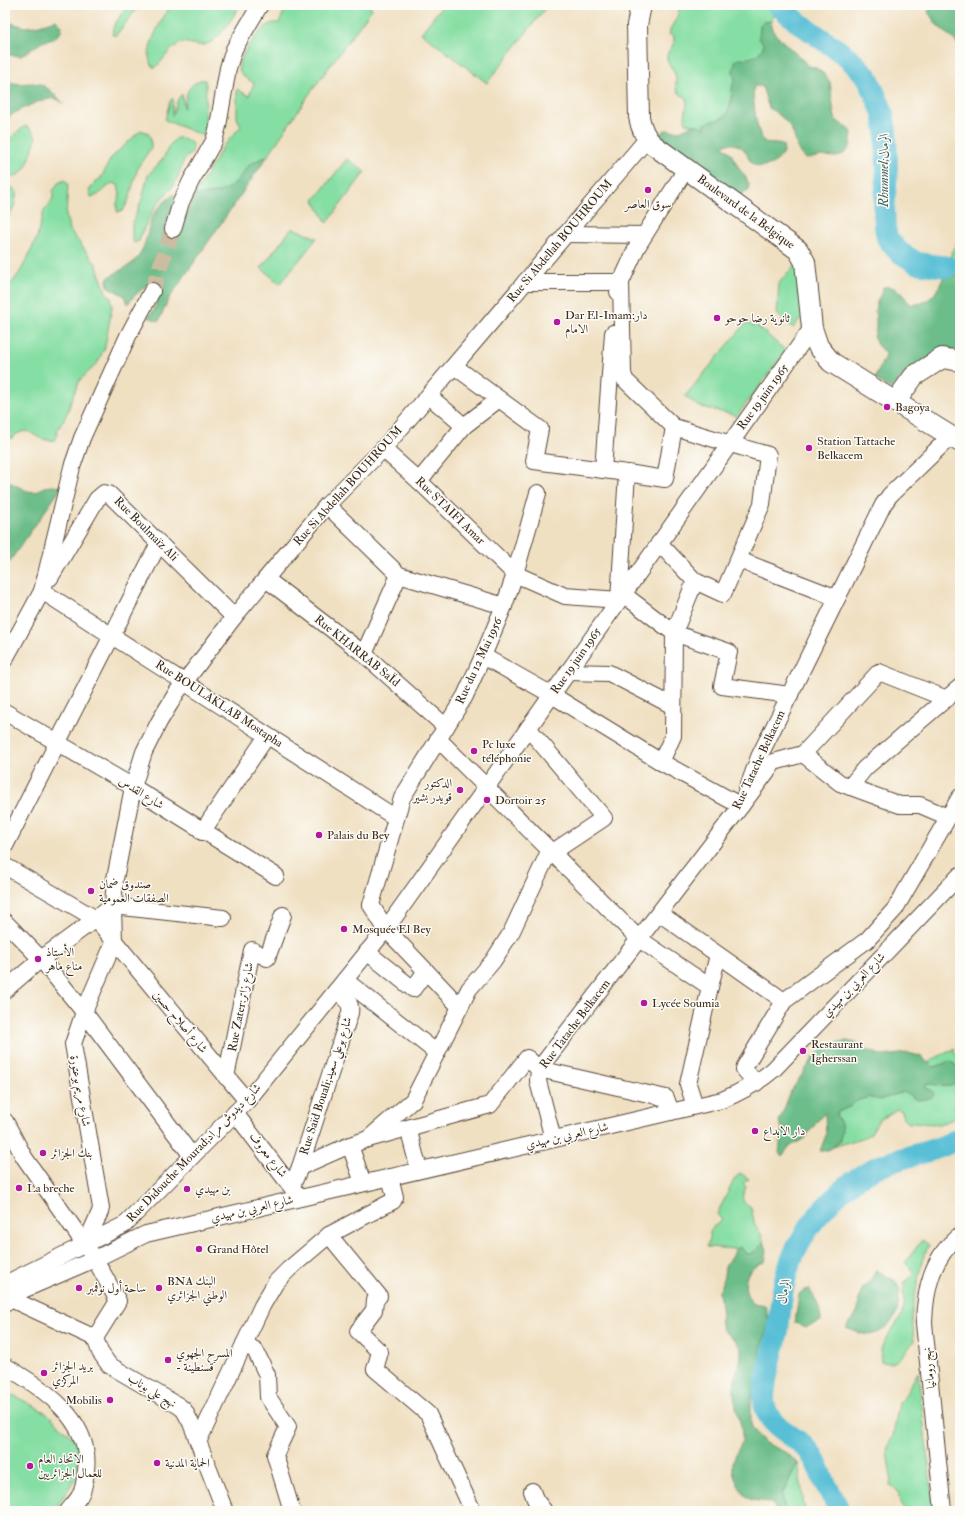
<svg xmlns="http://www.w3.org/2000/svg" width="965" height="1516" viewBox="0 0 965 1516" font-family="'IM FELL Double Pica',Amiri,serif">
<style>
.green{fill:#85dea3;stroke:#608460}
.forest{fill:#6cbd89;stroke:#547454}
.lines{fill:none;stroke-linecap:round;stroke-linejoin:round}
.river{stroke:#59bfd6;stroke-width:22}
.minor-tunnel{stroke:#ccbca1;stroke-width:16;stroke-dasharray:16 8;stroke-linecap:butt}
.minor-casing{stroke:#564537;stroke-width:18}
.major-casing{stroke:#564537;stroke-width:22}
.minor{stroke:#fff;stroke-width:16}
.major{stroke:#fff;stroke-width:20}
.poi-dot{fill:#b5179e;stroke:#fdfcf7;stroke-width:1.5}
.labels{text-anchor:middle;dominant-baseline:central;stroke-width:3;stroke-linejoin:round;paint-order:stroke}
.poi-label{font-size:12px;fill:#3b2a1e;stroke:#fdfcf7;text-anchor:start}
.street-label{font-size:12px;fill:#3b2a1e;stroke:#fdfcf7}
.water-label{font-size:13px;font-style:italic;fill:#465e5e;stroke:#fdfcf7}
</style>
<rect width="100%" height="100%" fill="#fdfcf7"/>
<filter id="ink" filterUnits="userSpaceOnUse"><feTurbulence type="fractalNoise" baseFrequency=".025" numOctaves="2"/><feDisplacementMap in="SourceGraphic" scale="8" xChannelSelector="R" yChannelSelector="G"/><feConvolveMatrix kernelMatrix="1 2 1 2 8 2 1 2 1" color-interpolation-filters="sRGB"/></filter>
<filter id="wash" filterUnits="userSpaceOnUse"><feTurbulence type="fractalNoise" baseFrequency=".012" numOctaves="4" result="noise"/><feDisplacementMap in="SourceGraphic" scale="16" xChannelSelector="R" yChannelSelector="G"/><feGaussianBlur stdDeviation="0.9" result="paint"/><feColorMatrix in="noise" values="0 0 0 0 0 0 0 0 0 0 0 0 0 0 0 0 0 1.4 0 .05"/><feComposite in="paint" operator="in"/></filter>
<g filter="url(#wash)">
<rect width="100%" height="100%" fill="#f0e0c2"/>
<!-- green -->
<g class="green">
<path d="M128 5H140L116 35H112L114 25Z"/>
<path d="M171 5H240C232 18 216 49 197 45 191 44 185 41 179 44 169 49 163 61 155 68L151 65C150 62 149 59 149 56 149 40 163 18 171 5Z"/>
<path d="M287 5H369L372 9 310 93 267 157C241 164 245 177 228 188 219 194 205 194 194 196L222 148 241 126 237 118V89L249 96 254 83C248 80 241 76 239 69 237 57 260 29 270 24 273 23 276 23 279 23Z"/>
<path d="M443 5H546L547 6 487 83 421 33Z"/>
<path d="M679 5H774L772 21 764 22V45L760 53 733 71 735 79C729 91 735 109 722 118 717 122 711 120 705 124V129C698 125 693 125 686 123 683 115 688 107 687 98 683 96 679 94 677 90 675 84 677 79 675 74 673 68 666 63 667 56 668 48 675 48 674 36L669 34C672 21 679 21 679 5Z"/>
<path d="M200 80H205L206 85 205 133 201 135 165 120 170 101 173 98 172 116 178 99 182 94 184 108C187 92 186 88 200 80Z"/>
<path d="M25 126C32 128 34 133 36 139 29 156 29 179 5 177V143Z"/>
<path d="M141 130 148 133 151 138V148L138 167 129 199 123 211 117 212V203L120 195 118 185 112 183 98 195 91 197 89 191 94 183 101 178 111 158Z"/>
<path d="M176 138C186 138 195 141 192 153 179 160 182 173 174 185 171 190 165 194 161 199 151 212 145 225 139 241L134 243 132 237V225L142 199 148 175 163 159 169 146Z"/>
<path d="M347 159 365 172 327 223 314 200Z"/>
<path d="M65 180 68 184 66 217 71 232 96 264 106 292 111 297 112 307 105 347 97 364 80 380 75 391 66 416 58 429 55 440C28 443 34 416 5 444V292L20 272 29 255 37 237 44 211 50 204 53 198V191L58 183Z"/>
<path d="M12 187 17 192 14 207 5 222V188Z"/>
<path d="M292 228 317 238 280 284 261 268Z"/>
<path d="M960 241V276L945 273C949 263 951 248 960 241Z"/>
<path d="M798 261 805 313 793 328 777 314 779 283Z"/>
<path d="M747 322 753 326 756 325 786 351 737 416 698 406 685 396Z"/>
<path d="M955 1048 954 1051 956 1055 960 1057V1073L959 1068 950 1061 938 1066 933 1067 928 1063C936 1056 946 1054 955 1048Z"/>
<path d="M960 1078V1117L939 1124 909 1123 904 1119 902 1111 897 1109 878 1121 871 1133 865 1137 833 1147 840 1141V1121L836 1115 838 1112 851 1106 856 1101 869 1097 880 1100 902 1092 908 1094 917 1100 927 1099 932 1091 925 1087 927 1084C941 1084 951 1092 960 1078Z"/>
<path d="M740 1173 749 1179 743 1183 746 1187 742 1197 744 1202 751 1207 755 1226 760 1232 765 1244 763 1243C758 1248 753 1255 746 1254L741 1247 736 1249 707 1247 711 1229 722 1220 717 1214 734 1180Z"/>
<path d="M922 1240 929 1245 922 1261 912 1312 914 1341C906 1351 897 1369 881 1361 877 1338 900 1327 904 1307 905 1303 903 1298 903 1294 903 1290 905 1285 905 1281L915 1273 905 1263Z"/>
<path d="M918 1372 934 1511H906C905 1509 903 1508 902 1506 896 1497 903 1491 890 1486L891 1478 887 1452 889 1443 893 1436 899 1403 903 1399Z"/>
<path d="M13 1395 47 1413 79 1444 77 1476 54 1511H5V1400Z"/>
<path d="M798 1463 805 1511H785L782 1495Z"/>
</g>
<!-- forest -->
<g class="forest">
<path d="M932 5H960V47L954 40 937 25 928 12Z"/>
<path d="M56 20 62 26 61 32 53 39 42 42 21 56 9 55 5 49V27L11 23 25 27 36 26Z"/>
<path d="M772 21 771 27 776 35 809 66 816 68 824 74 830 82 834 114 836 120 852 132 850 147 845 153 837 157 822 156 806 159C796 152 797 144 793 133 789 122 779 114 769 108L762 86H754C752 97 756 133 764 141 768 145 774 144 779 143L783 145 784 152C781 155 779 160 775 162 769 166 757 169 751 162 749 160 748 156 747 154 741 144 732 142 722 145L730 152 740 170 745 176 749 184 748 190 739 195 657 135 666 130 680 131 692 125H699L705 129V124C711 119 719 122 725 116 734 105 729 91 735 79L733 71 736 60C750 57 758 59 764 45L759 38 760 25 764 22Z"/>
<path d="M5 78C13 88 28 81 39 84 50 88 56 96 64 104 61 102 59 99 56 99 44 96 15 112 5 119Z"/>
<path d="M267 157 168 300 159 321 147 317C161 306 156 296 148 284L133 297 128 304 125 296 108 287 107 279C117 270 131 268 139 256 146 245 147 232 151 220 155 209 165 201 174 194L176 201 161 237C166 230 176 228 182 222 188 214 189 204 194 196 205 194 219 194 228 188 245 177 241 164 267 157Z"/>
<path d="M945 273 960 276V350H954L908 370 891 389 875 379 885 356C884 349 876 347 875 340 873 335 876 332 876 328 877 320 874 313 876 305 878 298 882 294 883 287 897 285 902 294 910 304 930 306 939 290 945 273Z"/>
<path d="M5 480 27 491 36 492 44 487 51 486 62 487 5 568Z"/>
<path d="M847 1041 856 1043 864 1049 883 1056 908 1053 920 1056 933 1067 938 1066 950 1061 959 1068 960 1078C951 1092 941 1084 927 1084L925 1087 932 1091 934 1094 931 1098 917 1100 908 1094 902 1092 880 1100 869 1097 856 1101 851 1106 838 1112 836 1115C838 1118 840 1121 841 1124 845 1138 834 1152 820 1151L826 1135 825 1113 819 1119 805 1138 789 1147 782 1156 779 1153 782 1128 779 1122 791 1091 814 1057 827 1046 841 1042Z"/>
<path d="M763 1243 765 1244 767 1250 765 1262C762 1263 758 1264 756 1266 742 1274 743 1292 752 1303L765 1305 769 1322 761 1349 760 1367 753 1392 751 1406V1424L753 1429 765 1443 785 1452 798 1463 782 1494 785 1511H775C775 1498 758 1503 750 1499 744 1496 738 1486 736 1480 733 1472 731 1464 735 1456 737 1450 741 1447 742 1440 743 1422 733 1406 734 1389 734 1375 742 1363 741 1350 740 1338 715 1335 722 1315L719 1291 723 1283 725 1267 736 1249 741 1247 746 1254C753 1255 758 1248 763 1243Z"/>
<path d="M876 1270 895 1281 900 1289C898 1296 899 1304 897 1311 893 1324 879 1337 864 1334 858 1333 852 1330 846 1328 849 1323 855 1318 857 1313 860 1305 857 1298 863 1288 869 1280 871 1282 876 1270Z"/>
<path d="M809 1289C816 1299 821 1309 821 1321L806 1327 795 1323 799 1294 804 1290Z"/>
</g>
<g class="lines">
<!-- river -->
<g class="river">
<path d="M778 5 799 23 842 53 858 67 868 78 883 113 886 131 887 171 884 210 885 226 887 238 899 252 917 263 947 267"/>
<path d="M839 1511C835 1500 829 1491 824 1481 820 1471 816 1460 809 1451 796 1435 771 1429 765 1407 760 1390 774 1350 778 1330 780 1312 781 1294 786 1276 797 1233 837 1186 877 1167 896 1159 916 1155 935 1149 944 1146 952 1142 960 1138"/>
</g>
</g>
</g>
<g filter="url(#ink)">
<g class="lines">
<!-- minor-tunnel -->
<path class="minor-tunnel" d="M152 291 173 229"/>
<!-- minor casing -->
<g class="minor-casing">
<g id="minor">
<path d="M173 229 181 202 191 181 214 141 218 126 228 68 234 49 260 5"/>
<path d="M566 234 644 235"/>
<path d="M525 282H621L618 292"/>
<path d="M429 396 464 426"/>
<path d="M383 449 419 481 515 574 565 596 619 600 627 473 534 461 540 429 454 366"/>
<path d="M603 470 613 333"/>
<path d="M627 473 665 479 674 427"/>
<path d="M419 481 464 426 499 399"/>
<path d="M327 505 399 575 504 606"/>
<path d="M659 543 695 581 723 594 762 504 768 455 674 427 625 380 623 373 621 282 637 247 686 169"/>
<path d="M739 560 837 598"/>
<path d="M50 578 97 499 104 493 109 494 234 617"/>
<path d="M266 579 364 654 446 727"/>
<path d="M42 591 396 818"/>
<path d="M623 594 674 633 729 652 722 686 790 695"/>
<path d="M364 654 399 575"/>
<path d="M483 656 552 695 661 762 741 806 774 762 803 754 840 783 900 805H920L948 817"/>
<path d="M5 659 42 591 72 467 82 438 128 336 152 291"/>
<path d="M568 672 609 673 673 706"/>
<path d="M5 712 133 787 276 876"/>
<path d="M438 739 639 939 710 987 688 1084 695 1106"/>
<path d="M803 754 879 672 947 699"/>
<path d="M661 762 673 736 674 633 695 581"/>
<path d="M850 787 865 768 960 687"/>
<path d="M202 832 267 736"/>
<path d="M5 846 159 543"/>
<path d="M5 866 96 919 247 1101"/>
<path d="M659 913 784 1001"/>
<path d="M5 922 41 959 84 1012 192 1156"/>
<path d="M367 952 413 989 426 971 460 1007"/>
<path d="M426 971 386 929 371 905 402 798 465 696 483 656 504 606 515 574 538 493"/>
<path d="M345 980 437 1053"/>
<path d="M710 987 718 955"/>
<path d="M5 990 41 959 113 906 223 918"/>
<path d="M226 1077 252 950 267 958 283 915"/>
<path d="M756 1083 744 1069 745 1066 784 1001 867 940 895 909 960 797"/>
<path d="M235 1113 296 1193"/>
<path d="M5 1121 24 1157 95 1259 118 1301 95 1338 100 1352 109 1365 179 1406 184 1410 191 1423 225 1511"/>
<path d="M408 1128 419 1170"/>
<path d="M368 1139 413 1100 469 989 493 961 511 933 547 856 604 818 528 728"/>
<path d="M553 1139 538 1081 539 1069 741 806 759 757 883 505 890 495 951 436"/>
<path d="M350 1145 363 1183"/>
<path d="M300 1167 350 1145 368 1139 490 1105 527 1058 539 1069 666 1098 671 1112"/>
<path d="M292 1186 300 1167 350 1013C352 1001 344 997 336 991"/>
<path d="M329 1235 379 1296 375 1300 374 1310 358 1331 380 1352 375 1369 428 1414 471 1507"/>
<path d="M85 1245 100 1212 101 1208 73 1044 84 1012 114 942 113 906 115 879 133 787 144 752 159 722 177 692 234 617 327 505 383 449 647 139"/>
<path d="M5 1284 124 1225 247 1101 386 929 812 328"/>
<path d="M11 1299 95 1338"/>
<path d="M5 1304 23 1290 95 1259 146 1234 722 1100C741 1092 758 1083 774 1069L960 875"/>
<path d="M244 1344 255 1350 267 1375 268 1397 288 1427 275 1455 292 1511"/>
<path d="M5 1366C43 1388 92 1420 86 1470 85 1479 84 1490 79 1497 76 1502 71 1507 68 1511"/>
<path d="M198 1442 262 1306 276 1282 289 1269 329 1235 393 1201 395 1197 390 1177"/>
<path d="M532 1491 535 1499 544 1511"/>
<path d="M943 1511 924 1323C925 1289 932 1257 960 1235"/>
</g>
</g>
<!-- major casing -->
<g class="major-casing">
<g id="major">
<path d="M641 5 637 25 639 117C641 128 644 136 652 144L798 250 805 262 812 328 818 346 831 362 960 442"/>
<path d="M895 402 914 376 942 358 960 361"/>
</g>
</g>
<!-- minor -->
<use href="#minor" class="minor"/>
<!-- major -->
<use href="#major" class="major"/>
</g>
</g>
<!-- markers -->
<g class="poi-dot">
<circle cx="648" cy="190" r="4"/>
<circle cx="717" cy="318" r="4"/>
<circle cx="557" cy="322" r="4"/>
<circle cx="887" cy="407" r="4"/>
<circle cx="809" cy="448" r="4"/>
<circle cx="474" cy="751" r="4"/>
<circle cx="460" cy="790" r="4"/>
<circle cx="487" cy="800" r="4"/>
<circle cx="319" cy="835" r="4"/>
<circle cx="91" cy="891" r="4"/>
<circle cx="344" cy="929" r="4"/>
<circle cx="38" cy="959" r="4"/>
<circle cx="644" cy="1003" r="4"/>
<circle cx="803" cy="1051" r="4"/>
<circle cx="755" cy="1131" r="4"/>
<circle cx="43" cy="1153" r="4"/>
<circle cx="19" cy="1188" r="4"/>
<circle cx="187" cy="1189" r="4"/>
<circle cx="199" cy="1249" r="4"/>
<circle cx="79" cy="1288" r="4"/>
<circle cx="159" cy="1288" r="4"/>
<circle cx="168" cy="1360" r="4"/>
<circle cx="44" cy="1373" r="4"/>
<circle cx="110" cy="1400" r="4"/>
<circle cx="157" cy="1463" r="4"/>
<circle cx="30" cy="1466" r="4"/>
</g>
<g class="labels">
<!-- poi labels -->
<g class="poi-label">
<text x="648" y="204" text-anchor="middle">سوق العاصر</text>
<text x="565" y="315">Dar El-Imam;دار<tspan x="565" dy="14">الامام</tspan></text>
<text x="725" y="318">ثانوية رضا حوحو</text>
<text x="895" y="407">Bagoya</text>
<text x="817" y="441">Station Tattache<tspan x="817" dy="14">Belkacem</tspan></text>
<text x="482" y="744">Pc luxe<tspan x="482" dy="14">téléphonie</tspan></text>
<text x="452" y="783" text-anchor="end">الدكتور<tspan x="452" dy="14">قويدر بشير</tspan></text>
<text x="495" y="800">Dortoir 25</text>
<text x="327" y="835">Palais du Bey</text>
<text x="99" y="884">صندوق ضمان<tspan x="99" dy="14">الصفقات العمومية</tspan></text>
<text x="352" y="929">Mosquée El Bey</text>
<text x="46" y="952">الأستاذ<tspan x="46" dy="14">مناع ماهر</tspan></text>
<text x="652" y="1003">Lycée Soumia</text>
<text x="811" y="1044">Restaurant<tspan x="811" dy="14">Igherssan</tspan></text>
<text x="763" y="1131">دار الابداع</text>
<text x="51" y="1153">بنك الجزائر</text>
<text x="27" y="1188">La breche</text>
<text x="195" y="1189">بن مهيدي</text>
<text x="207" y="1249">Grand Hôtel</text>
<text x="167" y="1281">BNA البنك<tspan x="167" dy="14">الوطني الجزائري</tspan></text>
<text x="87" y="1288">ساحة أول نوفمبر</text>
<text x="176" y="1353">المسرح الجهوي<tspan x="176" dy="14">- قسنطينة</tspan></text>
<text x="52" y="1366">بريد الجزائر<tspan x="52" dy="14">المركزي</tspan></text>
<text x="102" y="1400" text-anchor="end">Mobilis</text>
<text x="38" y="1459">الاتحاد العام<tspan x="38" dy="14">للعمال الجزائريين</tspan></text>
<text x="165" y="1463">الحماية المدنية</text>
</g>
<!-- street labels -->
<g class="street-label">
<text transform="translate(746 212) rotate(36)">Boulevard de la Belgique</text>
<text transform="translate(560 241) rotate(-50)">Rue Si Abdellah BOUHROUM</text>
<text transform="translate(763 397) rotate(-54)">Rue 19 juin 1965</text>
<text transform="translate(348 486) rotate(-48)">Rue Si Abdellah BOUHROUM</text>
<text transform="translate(450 511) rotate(44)">Rue STAIFI Amar</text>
<text transform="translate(146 529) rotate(45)">Rue Boulmaïz Ali</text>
<text transform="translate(357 651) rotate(39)">Rue KHARRAB SaÏd</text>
<text transform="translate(479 661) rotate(-65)">Rue du 12 Mai 1956</text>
<text transform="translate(576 661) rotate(-55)">Rue 19 juin 1965</text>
<text transform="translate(219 704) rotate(33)">Rue BOULAKLAB Mostapha</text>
<text transform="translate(759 760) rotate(-65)">Rue Tatache Belkacem</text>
<text transform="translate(141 793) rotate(32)">شارع القدس</text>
<text transform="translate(854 985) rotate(-46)">شارع العربي بن مهيدي</text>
<text transform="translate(241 1007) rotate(-79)">Rue Zater;شارع زاتر</text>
<text transform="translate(180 1022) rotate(50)">شارع أصلاح حسين</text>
<text transform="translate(575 1024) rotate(-53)">Rue Tatache Belkacem</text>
<text transform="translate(326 1086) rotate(-72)">Rue Saïd Bouali;شارع بوعلي سعيد</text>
<text transform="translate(80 1091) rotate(80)">شارع مريم بوعتورة</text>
<text transform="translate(567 1136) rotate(-13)">شارع العربي بن مهيدي</text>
<text transform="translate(194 1153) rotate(-46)">Rue Didouche Mourad;شارع ديدوش مراد</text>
<text transform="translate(268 1155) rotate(52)">شارع معروف</text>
<text transform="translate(252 1209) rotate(-13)">شارع العربي بن مهيدي</text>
<text transform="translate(929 1368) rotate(-96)">نهج رومانيا</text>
<text transform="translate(152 1391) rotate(31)">نهج علي بوناب</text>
</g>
<!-- water labels -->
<g class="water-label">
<text transform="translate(884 170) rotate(-90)">Rhummel;الرمال</text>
<text transform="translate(784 1291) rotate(-80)">الرمال</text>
</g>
</g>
<!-- margin -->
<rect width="965" height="1516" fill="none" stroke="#fdfcf7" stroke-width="20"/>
</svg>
